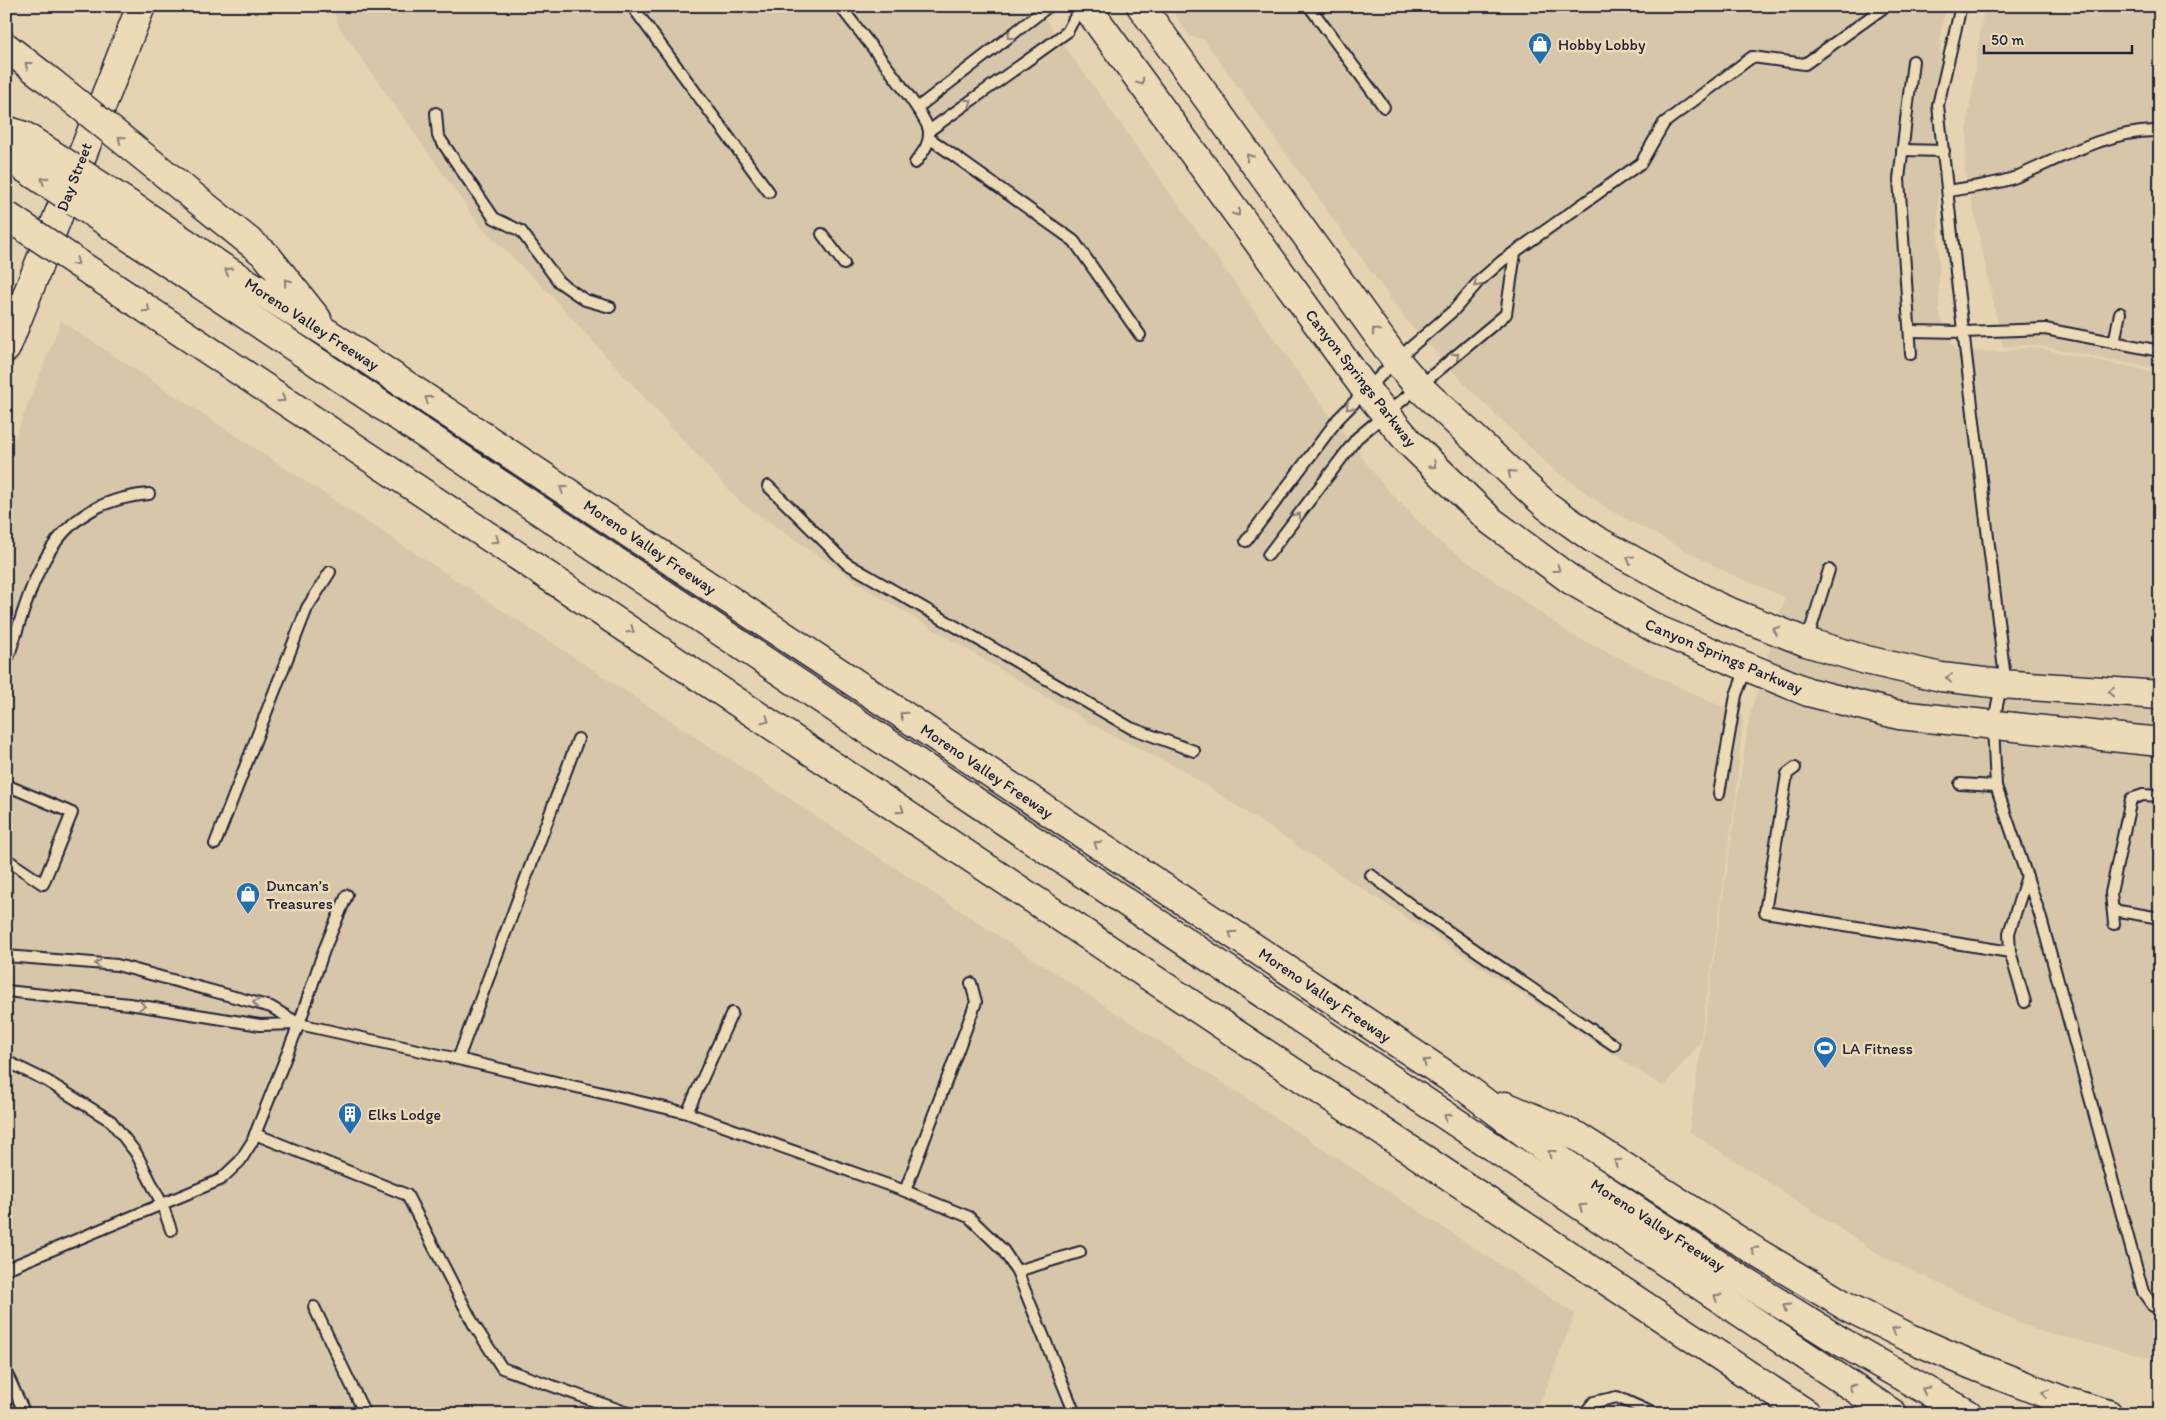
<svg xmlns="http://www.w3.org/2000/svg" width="2166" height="1420" viewBox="0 0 2166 1420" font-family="Itim,sans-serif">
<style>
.built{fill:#d7c6a9}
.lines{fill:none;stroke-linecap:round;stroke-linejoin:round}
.lane-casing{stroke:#22223b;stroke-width:14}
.secondary-casing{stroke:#22223b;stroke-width:31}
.highway-casing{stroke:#22223b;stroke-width:31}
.lane{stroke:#eddab7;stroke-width:10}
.secondary{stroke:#eddab7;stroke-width:28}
.highway{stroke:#eddab7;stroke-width:28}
.highway-bridge-casing{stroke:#22223b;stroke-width:31;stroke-linecap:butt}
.highway-bridge{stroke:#eddab7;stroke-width:28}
.oneway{stroke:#887e79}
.labels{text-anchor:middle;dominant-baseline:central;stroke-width:5;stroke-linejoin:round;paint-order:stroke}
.poi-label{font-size:16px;fill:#22223b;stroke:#eddab7;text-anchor:start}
.street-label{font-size:16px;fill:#22223b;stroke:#eddab7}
</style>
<rect width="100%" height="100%" fill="#e5d3b2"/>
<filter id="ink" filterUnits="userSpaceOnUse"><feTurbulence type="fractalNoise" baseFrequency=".02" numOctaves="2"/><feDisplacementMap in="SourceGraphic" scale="10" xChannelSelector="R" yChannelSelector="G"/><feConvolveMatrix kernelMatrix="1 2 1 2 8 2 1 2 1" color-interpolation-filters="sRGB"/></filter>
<g filter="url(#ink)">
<!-- built -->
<g class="built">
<path d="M332 6H1036L1316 397 1384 486 1437 540 1572 635 1710 702 1743 715 1736 795 1700 1043 1663 1087 1181 769 1107 733 871 592 740 502 543 287 480 226 340 28Z"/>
<path d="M1173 6H1946L1941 32 1938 157 1939 312 1955 350 2004 352 2032 347 2160 373V1360L2035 1330 1882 1256 1689 1131 1749 718 1785 597 1726 572 1610 510 1552 468 1471 391 1406 320 1204 40 1189 36 1175 15Z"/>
<path d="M1984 6H2160V369L2034 345 2003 347 1965 170 1968 120Z"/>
<path d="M61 321 1575 1314 1536 1414H6V460Z"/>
</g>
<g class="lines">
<!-- lane casing -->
<g class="lane-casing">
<g id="lane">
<path d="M632 6 769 192"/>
<path d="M840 6C854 25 929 116 929 132 930 145 922 153 915 163"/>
<path d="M1309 6 1384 107"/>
<path d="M1961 6 1938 105 1956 272 2004 670 1993 726 1996 786 2040 915 2143 1292 2153 1306 2160 1308"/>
<path d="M917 108 1049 6"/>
<path d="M436 113 438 136 494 218 521 231 559 282 585 300 610 307"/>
<path d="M930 130 1067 32 1081 6"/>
<path d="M929 138 1074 241 1140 335"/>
<path d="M1902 150 1944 151"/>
<path d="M1948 191C1970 187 1995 185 2016 177 2061 158 2105 132 2154 131"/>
<path d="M822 234 844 264"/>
<path d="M1910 331 1963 332 2045 329 2160 351"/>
<path d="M2114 343 2120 313"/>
<path d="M1911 354 1899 179 1913 61"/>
<path d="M768 486 846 563 1131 728 1194 751"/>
<path d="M1246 541 1338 419 1396 360 1454 310 1479 281 1502 261 1641 163 1664 123 1752 57 1805 64 1886 6"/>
<path d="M1268 555 1357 438 1506 314 1515 253"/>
<path d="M1807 641 1829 570"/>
<path d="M6 664C34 582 46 503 149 494"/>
<path d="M1795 768 1787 774 1765 912 2010 952"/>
<path d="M1960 784 1996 786"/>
<path d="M6 785 72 813 43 884 6 859"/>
<path d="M1719 794 1736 695 1746 669"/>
<path d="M215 844 307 608 330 572"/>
<path d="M1371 875 1420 912 1614 1045"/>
<path d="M2113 910 2160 918"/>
<path d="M2114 924 2111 893 2131 799 2143 795 2160 796"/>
<path d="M6 956 117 965 271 1007 298 1023"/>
<path d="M6 991 129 1004 260 1025 299 1024 458 1059 687 1113 905 1191 969 1217 1003 1250 1017 1271 1075 1414"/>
<path d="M2025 1002 2010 952 2009 933 2027 876"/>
<path d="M458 1059 578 739"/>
<path d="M6 1061 47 1081 111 1121 136 1153 162 1204 171 1230"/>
<path d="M687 1113 732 1013"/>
<path d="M255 1134 407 1195 474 1325 502 1368 631 1414"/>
<path d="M905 1191 976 1002 971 983"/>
<path d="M6 1269 220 1180 240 1161 252 1142 299 1024 324 950 347 895"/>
<path d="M1017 1271 1080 1252"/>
<path d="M314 1307 365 1414"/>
<path d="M6 1372 25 1414"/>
<path d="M1584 1414 1594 1402 1617 1397 1655 1414"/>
</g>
</g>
<!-- secondary casing -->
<g class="secondary-casing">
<g id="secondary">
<path d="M1086 6 1366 390 1409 442 1491 521 1571 580 1658 630 1808 692 1899 715 2160 742"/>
<path d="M1141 6 1396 360 1419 387 1547 506 1594 539 1720 608 1806 642 1866 660 1941 677 2001 684 2160 695"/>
<path d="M6 348 141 6"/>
</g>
</g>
<!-- highway casing -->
<g class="highway-casing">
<g id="highway">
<path d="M6 47 51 82"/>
<path d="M6 130 24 136"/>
<path d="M159 169 266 255 317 319"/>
<path d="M139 211 223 268 329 334 1467 1089 1563 1162 1737 1277 1840 1341 1968 1414"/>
<path d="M128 236 1893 1414"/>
<path d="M106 282 1807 1414"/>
<path d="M1505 1106 1578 1137 1758 1253 1846 1306 1908 1337 1972 1365 2067 1402 2108 1414"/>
</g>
</g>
<!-- lane -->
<use href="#lane" class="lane"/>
<!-- secondary -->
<use href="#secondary" class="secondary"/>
<!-- highway -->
<use href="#highway" class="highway"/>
<!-- highway-bridge casing -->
<g class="highway-bridge-casing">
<g id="highway-bridge">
<path d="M51 82 159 169"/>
<path d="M24 136 139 211"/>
<path d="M14 161 128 236"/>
<path d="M7 216 106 282"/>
</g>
</g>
<!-- highway-bridge -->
<use href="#highway-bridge" class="highway-bridge"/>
</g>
<!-- one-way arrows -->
<defs><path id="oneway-chevron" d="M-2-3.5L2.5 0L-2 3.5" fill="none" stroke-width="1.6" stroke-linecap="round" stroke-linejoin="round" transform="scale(1.25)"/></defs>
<g class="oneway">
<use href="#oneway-chevron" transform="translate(1010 36) rotate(142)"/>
<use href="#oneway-chevron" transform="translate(28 65) rotate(-142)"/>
<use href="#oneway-chevron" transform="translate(1141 82) rotate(54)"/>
<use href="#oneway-chevron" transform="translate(969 102) rotate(-35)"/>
<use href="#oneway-chevron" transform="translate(121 139) rotate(-141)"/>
<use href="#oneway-chevron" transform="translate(1249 157) rotate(-126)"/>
<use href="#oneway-chevron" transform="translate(44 180) rotate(-146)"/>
<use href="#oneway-chevron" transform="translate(1237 213) rotate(54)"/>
<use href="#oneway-chevron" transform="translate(76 262) rotate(34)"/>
<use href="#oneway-chevron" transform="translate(228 271) rotate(-148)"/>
<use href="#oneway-chevron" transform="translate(287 282) rotate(-128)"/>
<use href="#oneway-chevron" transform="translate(1477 284) rotate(132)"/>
<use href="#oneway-chevron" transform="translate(147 309) rotate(34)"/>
<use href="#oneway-chevron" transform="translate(1375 331) rotate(-126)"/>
<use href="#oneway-chevron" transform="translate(1456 356) rotate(-40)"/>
<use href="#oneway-chevron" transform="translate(282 399) rotate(34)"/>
<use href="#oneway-chevron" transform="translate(428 399) rotate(-146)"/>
<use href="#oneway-chevron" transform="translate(1349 407) rotate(134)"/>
<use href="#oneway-chevron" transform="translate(1433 465) rotate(44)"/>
<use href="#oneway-chevron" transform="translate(1511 473) rotate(-138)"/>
<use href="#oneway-chevron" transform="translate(563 489) rotate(-146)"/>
<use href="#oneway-chevron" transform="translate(1298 516) rotate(-53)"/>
<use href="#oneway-chevron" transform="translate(496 540) rotate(34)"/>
<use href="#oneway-chevron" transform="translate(1630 559) rotate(-151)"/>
<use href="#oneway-chevron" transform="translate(1557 569) rotate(36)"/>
<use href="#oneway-chevron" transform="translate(631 630) rotate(34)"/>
<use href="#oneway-chevron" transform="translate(1776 630) rotate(-159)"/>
<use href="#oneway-chevron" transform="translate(1949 678) rotate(-173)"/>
<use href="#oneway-chevron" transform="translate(2111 692) rotate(-176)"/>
<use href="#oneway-chevron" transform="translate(903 715) rotate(-146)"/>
<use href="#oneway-chevron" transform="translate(766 720) rotate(34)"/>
<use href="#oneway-chevron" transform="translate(901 810) rotate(34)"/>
<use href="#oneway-chevron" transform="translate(1097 844) rotate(-146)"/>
<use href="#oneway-chevron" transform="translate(1232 934) rotate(-146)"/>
<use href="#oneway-chevron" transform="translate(98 964) rotate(-175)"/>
<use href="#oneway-chevron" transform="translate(256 1003) rotate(-165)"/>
<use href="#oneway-chevron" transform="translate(142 1006) rotate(9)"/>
<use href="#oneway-chevron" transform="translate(1426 1062) rotate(-146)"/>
<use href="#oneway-chevron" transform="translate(1447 1117) rotate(-146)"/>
<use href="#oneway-chevron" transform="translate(1551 1153) rotate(-143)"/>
<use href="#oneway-chevron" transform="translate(1617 1162) rotate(-147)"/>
<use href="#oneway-chevron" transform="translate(1582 1207) rotate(-146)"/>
<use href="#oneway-chevron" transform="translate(1754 1250) rotate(-148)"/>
<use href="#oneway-chevron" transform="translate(1717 1297) rotate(-146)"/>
<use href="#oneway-chevron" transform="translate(1786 1307) rotate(-148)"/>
<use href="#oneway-chevron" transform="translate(1895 1330) rotate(-153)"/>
<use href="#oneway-chevron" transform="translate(1852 1387) rotate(-146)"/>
<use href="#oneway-chevron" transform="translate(1925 1390) rotate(-151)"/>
<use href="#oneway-chevron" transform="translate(2045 1393) rotate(-159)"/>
</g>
</g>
<!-- icons -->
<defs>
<g id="shop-pin" transform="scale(1.25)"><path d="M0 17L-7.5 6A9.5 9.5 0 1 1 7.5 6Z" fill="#1f6fb2" stroke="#eddab7"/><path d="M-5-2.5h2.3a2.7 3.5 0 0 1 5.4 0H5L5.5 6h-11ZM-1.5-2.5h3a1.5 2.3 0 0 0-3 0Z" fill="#fff"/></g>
<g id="stadium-pin" transform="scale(1.25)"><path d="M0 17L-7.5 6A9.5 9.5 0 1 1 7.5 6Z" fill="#1f6fb2" stroke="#eddab7"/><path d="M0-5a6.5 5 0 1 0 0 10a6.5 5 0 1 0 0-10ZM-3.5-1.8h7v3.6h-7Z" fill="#fff"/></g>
<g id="building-pin" transform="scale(1.25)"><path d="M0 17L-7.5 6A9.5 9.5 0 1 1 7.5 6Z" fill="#1f6fb2" stroke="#eddab7"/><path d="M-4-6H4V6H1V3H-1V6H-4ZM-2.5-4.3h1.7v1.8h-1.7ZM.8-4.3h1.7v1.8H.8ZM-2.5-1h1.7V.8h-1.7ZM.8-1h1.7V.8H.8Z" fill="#fff"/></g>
</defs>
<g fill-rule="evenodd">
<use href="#shop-pin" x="1540" y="44"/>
<use href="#shop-pin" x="248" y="894"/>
<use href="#stadium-pin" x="1825" y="1048"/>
<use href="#building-pin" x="350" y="1114"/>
</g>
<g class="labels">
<!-- poi labels -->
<g class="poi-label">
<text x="1558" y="44">Hobby Lobby</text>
<text x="266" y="885">Duncan’s<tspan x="266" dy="18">Treasures</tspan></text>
<text x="1842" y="1048">LA Fitness</text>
<text x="368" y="1114">Elks Lodge</text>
</g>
<!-- street labels -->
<g class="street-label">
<text transform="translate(74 177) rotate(-69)">Day Street</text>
<text transform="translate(312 324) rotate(33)">Moreno Valley Freeway</text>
<text transform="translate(1361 378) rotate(52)">Canyon Springs Parkway</text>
<text transform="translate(650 547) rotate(34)">Moreno Valley Freeway</text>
<text transform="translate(1724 656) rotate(23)">Canyon Springs Parkway</text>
<text transform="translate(987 771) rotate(34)">Moreno Valley Freeway</text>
<text transform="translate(1325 995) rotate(34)">Moreno Valley Freeway</text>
<text transform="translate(1658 1225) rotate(33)">Moreno Valley Freeway</text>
</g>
</g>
<!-- margin -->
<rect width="2166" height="1420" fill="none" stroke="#eddab7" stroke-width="25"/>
<rect x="12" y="12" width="2141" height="1395" fill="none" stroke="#22223b" stroke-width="2" filter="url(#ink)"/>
<!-- scale -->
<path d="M1984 45v8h148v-8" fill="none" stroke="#22223b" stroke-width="2.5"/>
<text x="1991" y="45" font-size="15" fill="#22223b" stroke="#eddab7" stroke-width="4" paint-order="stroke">50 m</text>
</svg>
